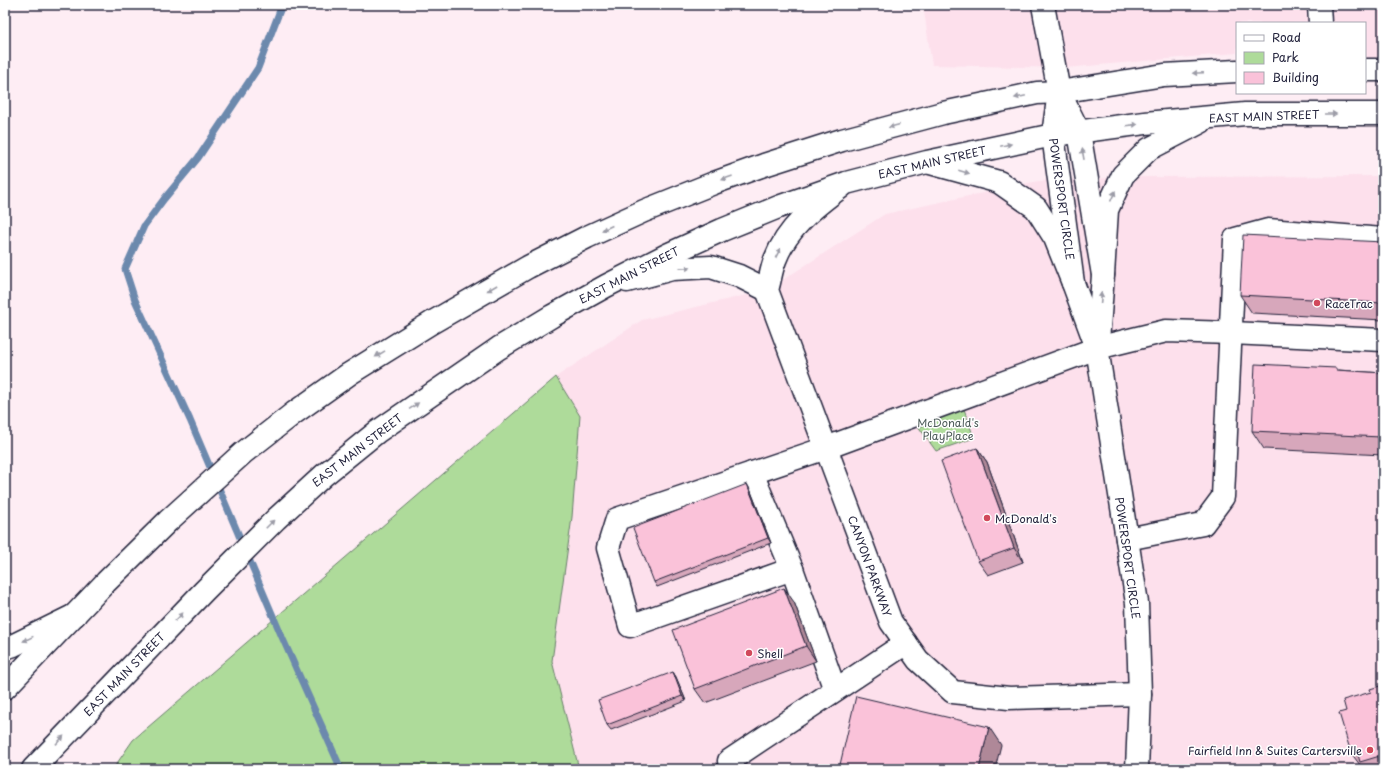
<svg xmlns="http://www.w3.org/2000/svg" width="1388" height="774" viewBox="0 0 1388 774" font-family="'Playpen Sans',sans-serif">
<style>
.built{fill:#fde0ec}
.green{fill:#aedb9a;stroke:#687e6a}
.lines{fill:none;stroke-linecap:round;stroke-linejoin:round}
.stream{stroke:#6c89ad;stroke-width:7}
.minor-casing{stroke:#22223b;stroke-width:25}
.major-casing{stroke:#22223b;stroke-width:25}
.highway-casing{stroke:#22223b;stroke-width:25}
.minor{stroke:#fff;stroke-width:22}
.major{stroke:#fff;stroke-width:22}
.highway{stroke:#fff;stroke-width:22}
.wall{fill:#d7a7bb;stroke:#22223b}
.shaded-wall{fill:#af8898;stroke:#22223b}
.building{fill:#fac2d9;stroke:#22223b}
.oneway{fill:#9c9ca7}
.poi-dot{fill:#d1495b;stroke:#fff;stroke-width:1.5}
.labels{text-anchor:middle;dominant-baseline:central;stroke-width:3;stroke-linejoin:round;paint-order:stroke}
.street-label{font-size:11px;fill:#22223b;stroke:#fff}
.poi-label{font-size:11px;fill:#22223b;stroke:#fff;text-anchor:start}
.park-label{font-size:11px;fill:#4c5a58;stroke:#fff}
</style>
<rect width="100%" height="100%" fill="#feedf4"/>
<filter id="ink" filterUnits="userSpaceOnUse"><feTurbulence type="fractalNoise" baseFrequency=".025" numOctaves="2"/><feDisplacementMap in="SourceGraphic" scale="8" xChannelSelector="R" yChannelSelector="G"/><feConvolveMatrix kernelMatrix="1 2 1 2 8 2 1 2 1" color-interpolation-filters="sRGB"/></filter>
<g filter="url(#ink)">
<!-- built -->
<g class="built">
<path d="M923 5H1383V64L1365 62V23H1237V53L1065 68 932 65Z"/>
<path d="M1383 176V769H579L552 661 572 517 580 416 556 377 642 320 767 290 885 214 1038 181 1138 177Z"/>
</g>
<!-- green -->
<g class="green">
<path d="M556 377 580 416 572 517 552 661 579 769H113L133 740Z"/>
<path d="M963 406 974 438 936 451 915 422Z"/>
</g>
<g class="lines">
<!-- stream -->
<path class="stream" d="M282 5 258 68 198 158 164 199 144 226 125 269 135 300 190 420 282 637 341 769"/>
<!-- minor casing -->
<g class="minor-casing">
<g id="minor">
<path d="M1043 5 1059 92 1079 132 1103 275 1098 341"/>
<path d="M1319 5 1320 23"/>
<path d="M1059 92 1053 135 1073 283 1097 348 1137 603 1140 694 1137 769"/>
<path d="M841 187C814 207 787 228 775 260 771 270 770 281 767 290L891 622 918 660 953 692 1009 698 1140 694"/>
<path d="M627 281 672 269 711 267 739 276 767 290"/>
<path d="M752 473 792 569"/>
<path d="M1127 539 1203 524 1223 497 1235 239 1268 230 1383 239"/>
<path d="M835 690 792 569 630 626 608 548 617 519 826 448 1097 348 1166 331 1231 333 1383 340"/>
<path d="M734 769 729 761 906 643"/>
</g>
</g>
<!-- major casing -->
<g class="major-casing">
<g id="major">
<path d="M1365 70H1383"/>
<path d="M930 163 999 182 1036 208 1055 238 1073 283"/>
<path d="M1103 275 1107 210 1123 175 1149 149 1201 122"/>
<path d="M5 688 106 582 168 521 243 453 294 413 349 374 431 323 528 267 587 237 644 211 714 183 764 165 842 140 943 113 1037 93 1059 92 1164 75 1237 71"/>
<path d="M33 769 204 591 276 519 324 475 377 432 499 348 552 316 606 286 667 255 722 230 781 206 846 183 927 162 1053 135 1145 123 1245 114H1383"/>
</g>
</g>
<!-- highway casing -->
<g class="highway-casing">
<path id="highway" d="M5 648 14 645 75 615"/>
</g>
<!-- minor -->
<use href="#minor" class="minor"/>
<!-- major -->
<use href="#major" class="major"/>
<!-- highway -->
<use href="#highway" class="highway"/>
</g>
<!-- wall -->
<g class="wall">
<path d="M1383 242V320L1252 313 1240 295Z"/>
<path d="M1338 370 1383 373V455L1264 449 1252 431Z"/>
<path d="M977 448 987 462 1023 562 988 575 978 561Z"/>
<path d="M750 489 771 543 657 587 654 582Z"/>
<path d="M794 602 816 661 705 703 695 689Z"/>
<path d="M673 672 676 677 686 701 611 730 607 725Z"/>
<path d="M1383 685V769H1363L1351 753 1346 711 1371 692Z"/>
</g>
<!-- shaded-wall -->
<g class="shaded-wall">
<path d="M1383 399V440L1381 437Z"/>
<path d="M977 448 987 462 1023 562 1014 548Z"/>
<path d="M747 484 750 489 771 543 768 538Z"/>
<path d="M784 588 794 602 816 661 806 646Z"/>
<path d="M673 672 676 677 686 701 682 696Z"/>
<path d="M989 727 1001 745 995 769H979Z"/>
</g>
<!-- building -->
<g class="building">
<path d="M1243 235 1383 242V303L1240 295Z"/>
<path d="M1255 364 1336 368V370L1383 373V399L1381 437 1252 431Z"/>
<path d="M977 448 1014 548 978 561 941 461Z"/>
<path d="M747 484 768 538 654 582 633 528Z"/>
<path d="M784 588 806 646 695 689 673 630Z"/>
<path d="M673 672 682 696 607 725 598 700Z"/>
<path d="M1383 685V755L1360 762 1357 751 1351 753 1339 713 1346 711 1343 700 1371 692 1370 689Z"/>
<path d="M856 696 989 727 979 769H839Z"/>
</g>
<!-- one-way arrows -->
<defs><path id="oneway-solid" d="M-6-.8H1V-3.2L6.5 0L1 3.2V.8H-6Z"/></defs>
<g class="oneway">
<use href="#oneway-solid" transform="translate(1198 73) rotate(177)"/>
<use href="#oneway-solid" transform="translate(1020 97) rotate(168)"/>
<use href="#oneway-solid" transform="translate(1331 114)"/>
<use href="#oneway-solid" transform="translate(1132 125) rotate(-7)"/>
<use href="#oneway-solid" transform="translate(894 126) rotate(165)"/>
<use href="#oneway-solid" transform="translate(1006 145) rotate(-12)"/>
<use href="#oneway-solid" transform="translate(1083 154) rotate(-100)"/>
<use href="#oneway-solid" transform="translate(964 172) rotate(16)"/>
<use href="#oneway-solid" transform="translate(727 178) rotate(160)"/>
<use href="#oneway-solid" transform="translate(1113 196) rotate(-66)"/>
<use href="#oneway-solid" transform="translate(607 228) rotate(155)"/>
<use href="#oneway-solid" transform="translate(778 253) rotate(-63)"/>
<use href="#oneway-solid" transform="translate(685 268) rotate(-3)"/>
<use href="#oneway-solid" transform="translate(492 288) rotate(150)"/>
<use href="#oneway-solid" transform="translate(1101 298) rotate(-86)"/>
<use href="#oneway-solid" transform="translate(380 354) rotate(148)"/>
<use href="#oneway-solid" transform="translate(414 406) rotate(-35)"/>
<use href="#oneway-solid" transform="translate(270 524) rotate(-45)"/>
<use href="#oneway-solid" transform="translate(179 617) rotate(-46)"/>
<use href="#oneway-solid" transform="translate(28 639) rotate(154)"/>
<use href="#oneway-solid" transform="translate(60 740) rotate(-47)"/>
</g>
</g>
<!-- markers -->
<g class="poi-dot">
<circle cx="1317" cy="303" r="4"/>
<circle cx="987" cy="518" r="4"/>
<circle cx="749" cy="653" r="4"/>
<circle cx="1370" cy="750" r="4"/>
</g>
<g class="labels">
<!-- street labels -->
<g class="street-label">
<text transform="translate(1264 116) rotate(-2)">EAST MAIN STREET</text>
<text transform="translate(932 162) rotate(-13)">EAST MAIN STREET</text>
<text transform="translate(1062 199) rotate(82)">POWERSPORT CIRCLE</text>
<text transform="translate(629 275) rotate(-27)">EAST MAIN STREET</text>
<text transform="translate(357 450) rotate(-38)">EAST MAIN STREET</text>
<text transform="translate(1128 558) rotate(82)">POWERSPORT CIRCLE</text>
<text transform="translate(870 566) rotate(70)">CANYON PARKWAY</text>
<text transform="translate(124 674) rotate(-46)">EAST MAIN STREET</text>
</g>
<!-- poi labels -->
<g class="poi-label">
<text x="1325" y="303">RaceTrac</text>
<text x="995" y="518">McDonald's</text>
<text x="757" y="653">Shell</text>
<text x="1362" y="750" text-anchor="end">Fairfield Inn &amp; Suites Cartersville</text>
</g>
<!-- park labels -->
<g class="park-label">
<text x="948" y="422">McDonald's<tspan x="948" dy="13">PlayPlace</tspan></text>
</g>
</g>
<!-- margin -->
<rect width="1388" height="774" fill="none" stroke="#fff" stroke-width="20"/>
<rect x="10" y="10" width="1368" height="754" fill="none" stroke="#22223b" stroke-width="1.5" filter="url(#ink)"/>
<!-- legend -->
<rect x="1236" y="22" width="130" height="72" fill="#ffffff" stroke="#a7a7b1"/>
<rect x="1244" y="35" width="20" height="6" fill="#ffffff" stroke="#a7a7b1"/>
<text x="1272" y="42" font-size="12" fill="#22223b">Road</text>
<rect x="1244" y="52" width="20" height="12" fill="#aedb9a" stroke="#a7a7b1"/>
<text x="1272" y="62" font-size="12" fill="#22223b">Park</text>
<rect x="1244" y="72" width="20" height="12" fill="#fac2d9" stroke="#a7a7b1"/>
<text x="1272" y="82" font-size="12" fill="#22223b">Building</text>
</svg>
